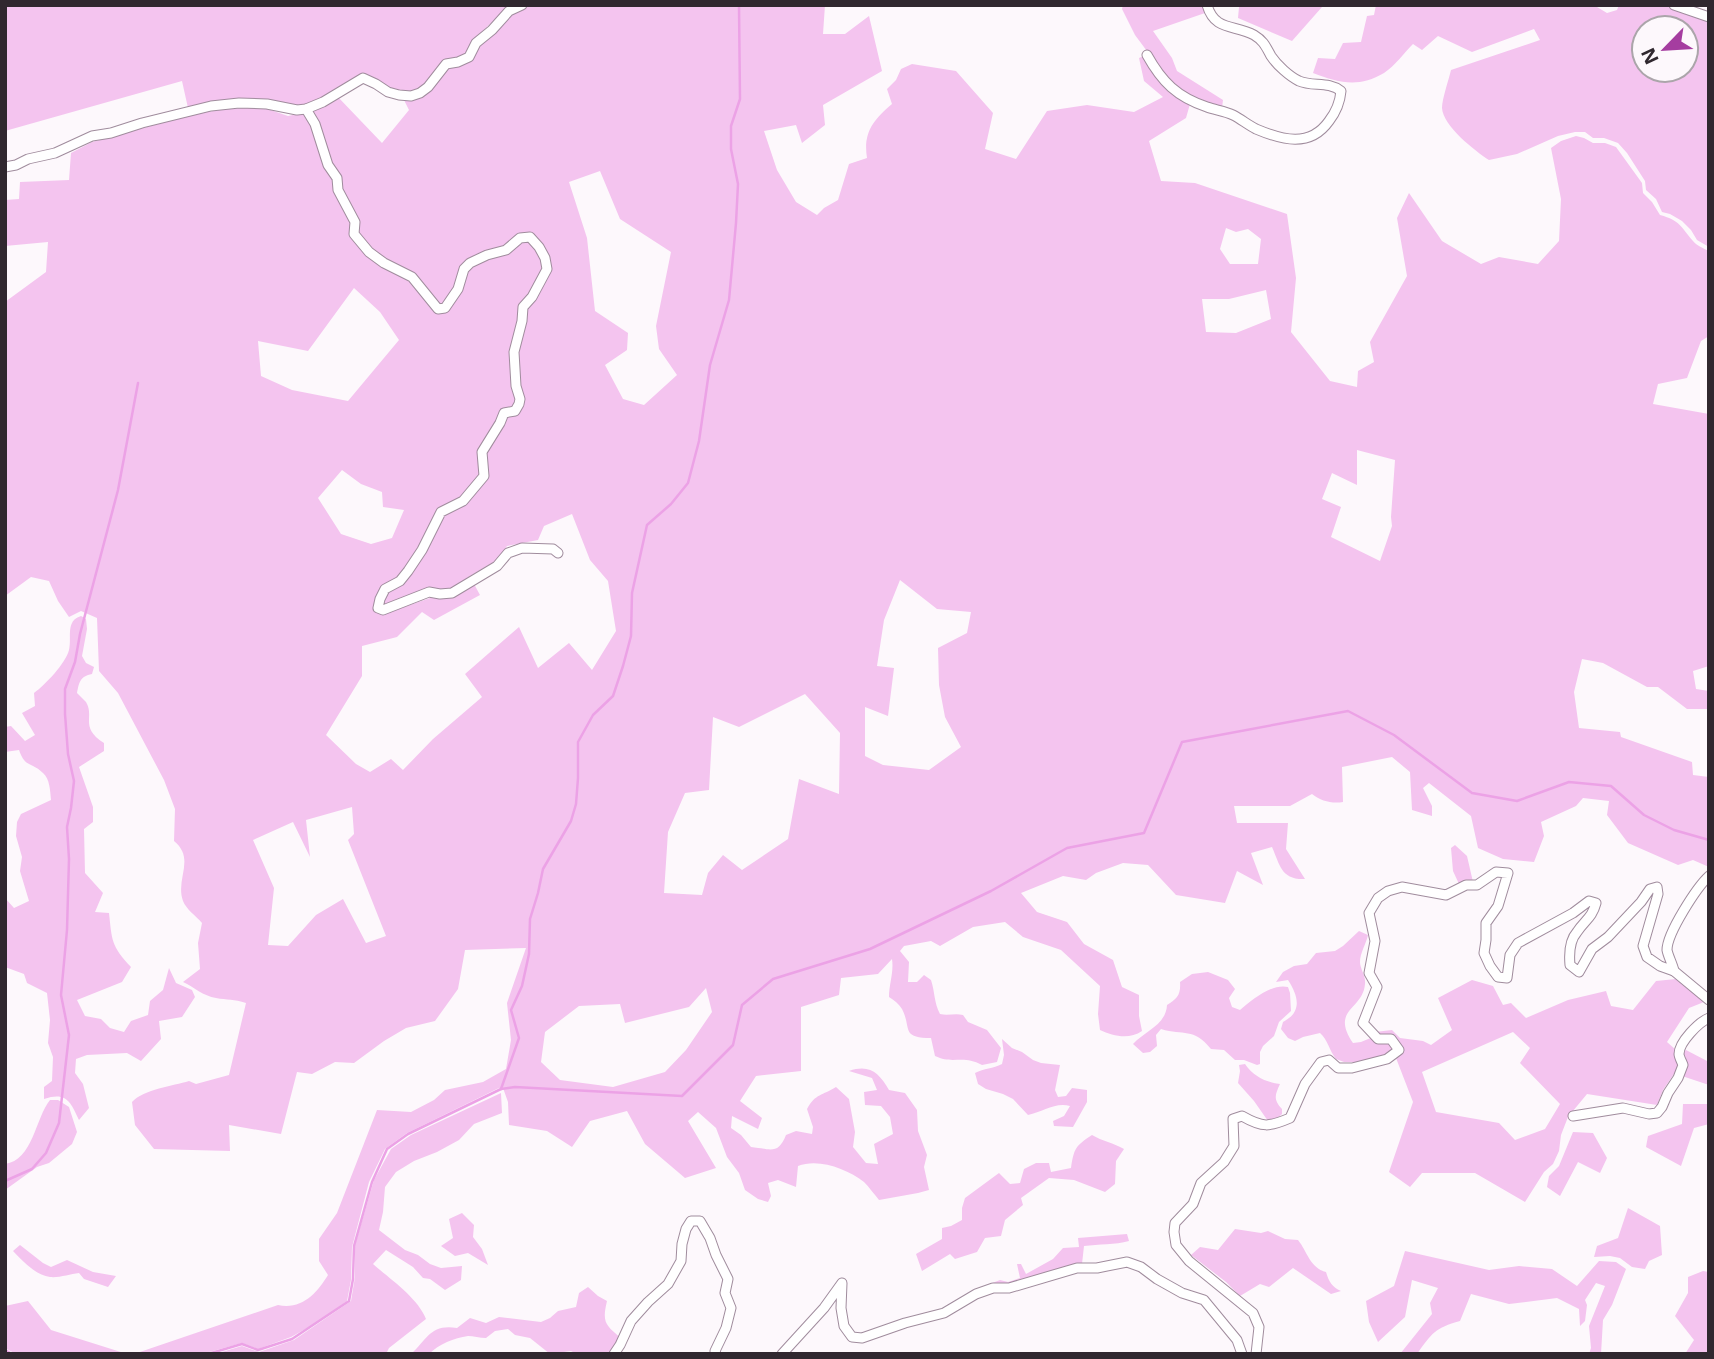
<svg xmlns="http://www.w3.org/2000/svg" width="1714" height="1359" viewBox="0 0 1714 1359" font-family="'Noto Sans',sans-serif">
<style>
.green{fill:#f4c4ef;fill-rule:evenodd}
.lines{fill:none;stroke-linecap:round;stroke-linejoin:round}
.stream{stroke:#eca2e6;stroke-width:2.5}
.street-casing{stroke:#a08c9d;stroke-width:11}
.street{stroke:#fff;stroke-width:9}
</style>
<rect width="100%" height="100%" fill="#fdf8fc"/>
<!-- green -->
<g class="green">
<path d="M5 5H513L507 8 472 41 466 56C459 58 449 59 444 63 429 72 427 99 399 93 387 90 374 81 363 76L304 108 266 101 188 108 182 81 5 131Z"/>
<path d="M527 5H825L823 34H845L869 16 882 71 823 105 825 125 802 143 796 125 764 131 777 170 796 202 817 215 824 208 838 200 849 164 867 158C863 133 873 120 892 104L887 89 896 80 901 69 912 64 956 71 993 113 985 149 1016 159 1047 111 1087 105 1134 112 1163 97 1144 81 1139 58 1144 56 1156 77 1171 91 1190 104 1186 118 1149 141 1161 181 1195 183 1287 214 1296 278 1291 332 1330 381 1357 387 1358 371 1374 362 1370 342 1407 276 1397 218 1409 193 1442 241 1481 264 1499 257 1538 264 1559 241 1561 199 1551 148 1561 141 1576 136 1584 138 1593 143H1605L1616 147 1642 183 1643 193 1652 202 1660 215C1681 221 1680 226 1693 241 1697 246 1703 248 1709 251V336L1701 341 1687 378 1658 384 1653 404 1709 414V666L1693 671 1696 689 1709 691V709H1687L1658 687H1647L1603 663 1582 659 1574 692 1579 728 1620 732 1621 737 1692 762 1693 775 1709 777V867L1693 860 1678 865 1628 843 1607 815 1609 801 1583 798 1576 806 1541 822 1544 836 1534 862 1503 859 1478 848 1471 816 1429 783 1423 788 1432 806V816L1412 810 1410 772 1392 757 1342 767 1343 802C1332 804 1321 801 1312 794L1290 806H1234L1237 823H1288L1286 849 1305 879C1281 880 1280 865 1272 847L1251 853 1263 885 1237 871 1225 903 1176 895 1148 865 1123 863 1096 873 1086 880 1063 876 1021 893 1037 912 1067 922 1084 944 1113 960 1122 987 1139 995V1016L1142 1031C1129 1040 1113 1036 1100 1030L1098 1014 1100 986 1061 950 1023 937 1005 922 973 927 940 946 931 941 904 946 900 951 909 962 908 982H917L924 975 931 980C935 992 934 1003 940 1014 948 1016 955 1013 963 1015L968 1022 987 1030 1001 1048 997 1062 982 1065C962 1054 954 1065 935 1056L931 1038C900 1038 912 1028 902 1009 899 1004 894 1000 889 997 889 984 894 972 892 959L878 974 841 978 839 995 801 1007V1071L756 1076 740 1101 762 1118 758 1129 732 1116 731 1128 741 1135 751 1147C771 1149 778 1155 786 1135L796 1131 812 1134 813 1127 807 1109C816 1093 822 1096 836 1087L849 1099 855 1132 853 1147 866 1163 878 1164 874 1144 893 1134 890 1117 881 1106 865 1105 864 1092 877 1090 872 1078 849 1071C870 1064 879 1073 889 1090L905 1093 917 1110 918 1131 927 1155 924 1167 929 1190 918 1193 879 1200C874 1194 869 1187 864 1182 847 1169 819 1158 798 1166L796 1187 778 1180 768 1183 771 1196 768 1202 758 1199 745 1190 739 1173 727 1157 716 1128 698 1112 688 1121 716 1168 685 1178 645 1144 627 1111 590 1121 572 1147 547 1131 509 1125 508 1102 503 1088H499L407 1133 385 1149 369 1182 352 1247 351 1280 347 1301 318 1322 291 1337 258 1349 242 1343 202 1354H16L5 1348V1306L28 1301 51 1330 124 1353 134 1354 278 1305C302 1310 317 1293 328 1275L319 1261V1239L337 1213 377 1110 411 1112 434 1100 445 1090 483 1082 506 1069 511 1040 507 1003 526 948 465 950 458 989 435 1021 406 1028 384 1041 354 1063 335 1062 312 1074 297 1072 281 1134 229 1125 230 1151 154 1149 135 1125 132 1102C144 1089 173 1086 189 1081L196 1084 229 1075 246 1003C234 999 227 1000 216 998 203 996 194 987 183 982L200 969 198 943 202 923C196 916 186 909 183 901 175 879 196 859 174 841L175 809 164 780 118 693 99 671 97 618 81 611 69 617 58 601 49 581 31 577 5 596V302L46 272 48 242 5 246V200L19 199 20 182 69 180 71 153 92 142 195 114 225 109 262 107 288 116 302 113 312 125 325 168 336 181 334 193 352 222 350 234 358 245 368 254 383 266 408 280 439 313 448 310 463 288 469 268 477 263 501 256 510 251 516 244 528 240C548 262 544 273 527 297 525 299 522 302 521 305 518 311 520 320 518 326 517 335 512 343 510 352 508 364 514 389 518 400L513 408 500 410 496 424 479 451 480 475 461 498 439 511 425 539 406 571 397 581 381 588 377 601 376 610 384 614 430 598H441L454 595 474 584 480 595 434 620 422 612 397 637 362 646V676L326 735 356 764 370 772 391 759 403 770 433 739 482 697 465 674 519 627 538 668 569 643 592 670 616 631 608 581 590 560 572 514 544 526 538 540 507 546 497 560 470 576 451 590 441 592 429 590 384 608 380 607 382 598 386 590 403 582 410 572 425 550 443 513 466 502 487 477 485 451 508 415 517 413 522 403 518 383 516 352 522 338 526 306 535 295 549 267 547 255 541 244 531 234 519 236 505 249 485 254 467 262 455 290 444 305H440L412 273 385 261 370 250 360 240 356 232 357 218 340 189 339 175 329 164 317 123 309 111 337 96 382 143 409 110 403 98C427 97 433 84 446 66L461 64 470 58 479 44 495 31 510 12ZM600 171 620 219 671 252 656 326 659 349 677 375 644 405 623 399 605 365 627 350 628 333 595 311 587 238 569 182ZM1226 228 1236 232 1248 229 1261 239 1258 264H1230L1220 249ZM354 288 380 312 399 340 348 401 292 390 261 376 258 341 308 351ZM1266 290 1271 319 1236 333 1206 332 1202 299H1229ZM1357 450 1395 460 1391 517 1392 526 1380 561 1331 537 1341 507 1322 499 1332 473 1357 485ZM342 470 361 484 382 492 383 507 404 510 392 538 371 544 341 534 318 498ZM900 580 937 609 971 612 967 633 938 648 939 685 945 717 961 747 929 770 883 765 865 756V707L888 716 894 668 877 666 884 620ZM805 694 840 733 839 794 799 779 788 839 742 870 723 855 708 873 702 895 664 893 668 832 685 793 709 790 713 717 739 727ZM352 807 354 834 348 840 386 936 366 943 343 899 316 915 288 946 268 945 274 888 253 840 293 822 310 857 306 820ZM706 988 712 1012 686 1050 665 1072 613 1087 560 1080 541 1062 545 1032 579 1006 620 1004 625 1023 689 1007Z"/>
<path d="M1123 5H1203L1205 13 1153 31 1172 58 1177 71 1223 100 1222 108 1190 97 1173 86 1135 35 1122 9Z"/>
<path d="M1244 5H1319L1322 7 1292 41 1238 18 1239 7Z"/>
<path d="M1376 5H1597V7L1607 13 1617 10 1619 5H1667L1709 21V247L1697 240 1691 230 1682 221 1670 214 1662 212 1656 199 1646 190 1645 181 1627 153 1618 143 1604 138H1593L1585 132H1575L1558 136 1517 154 1489 160C1475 151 1443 126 1442 108 1442 99 1449 79 1451 70L1540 40 1534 29 1472 52 1438 36 1422 50 1413 44C1404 53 1395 66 1384 73 1359 88 1339 83 1313 73L1318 58 1335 59 1343 43 1361 42 1367 16 1374 15ZM1644 28H1686V70H1644Z"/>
<path d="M81 616 86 619 87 629 82 656 86 663 94 667 92 674C80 676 79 683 77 693 80 696 83 699 86 702 95 717 79 727 104 743V751L79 767 93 807V822L84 829 85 873 103 893 95 912 109 913C112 940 111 946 131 967L122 982 77 1000 85 1016 101 1019 110 1028 124 1032 131 1021 148 1015 150 1001 163 990 169 968 176 983 192 990 195 997 182 1017 159 1021 161 1039 141 1061 127 1053 87 1055 76 1059 75 1073 83 1084 89 1108 79 1120C71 1103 67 1091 44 1099V1087L52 1081 53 1057 48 1043 50 1020 47 993 27 983 24 974 5 967V898L14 908 29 901 20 871 22 857 16 836 17 822 21 814 51 800C50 791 50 779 43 773 32 762 25 768 19 750L5 752V727L11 726 25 741 35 735 22 713 35 706 34 693C45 685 66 663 69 650 72 637 65 621 81 616Z"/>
<path d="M1455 845 1467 856 1473 882 1459 884 1453 871 1451 848Z"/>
<path d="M1359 931 1368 935C1366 944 1360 953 1360 962 1360 969 1366 976 1365 984 1363 1010 1330 1009 1353 1043L1361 1042 1373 1037 1390 1041 1394 1050 1385 1058 1360 1062H1344L1336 1059C1329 1050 1328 1040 1320 1033L1303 1037 1295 1041 1288 1038 1281 1029 1283 1022C1302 1012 1299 997 1288 980L1276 982 1283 972 1294 966 1307 964 1316 953 1335 951 1343 946Z"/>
<path d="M1208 972 1228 980 1235 989 1229 998 1232 1007 1240 1010C1252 1000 1272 983 1288 987L1290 993 1291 1011 1279 1022 1274 1036 1263 1046 1260 1052V1064L1257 1065 1244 1060H1235L1224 1050 1211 1049C1193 1027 1184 1036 1161 1029L1156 1035 1157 1046 1150 1052 1143 1053 1133 1044C1145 1031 1166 1025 1167 1005 1177 999 1181 995 1180 982L1192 974Z"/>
<path d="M1676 979 1704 1002 1689 1008 1667 1042 1676 1050 1675 1056 1680 1065 1663 1090 1657 1105 1587 1094 1568 1117 1561 1135 1559 1151 1553 1164 1544 1172 1525 1202 1475 1173H1422L1410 1187 1389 1172 1413 1102 1396 1058 1402 1050 1379 1036 1375 1032 1392 1030 1400 1038 1423 1041 1431 1045 1452 1030 1438 998 1472 980 1493 986 1503 1005 1511 1003 1526 1018 1568 1000 1606 991 1611 1006 1633 1010 1656 981ZM1513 1032 1530 1048 1520 1063 1560 1104 1545 1129 1515 1140 1499 1123 1436 1112 1422 1072Z"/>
<path d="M1002 1039 1012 1048 1022 1052 1033 1060 1041 1063 1060 1065 1055 1090 1058 1097 1066 1096 1072 1088 1087 1090V1102L1073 1127 1054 1126 1053 1121 1064 1116 1070 1106C1055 1102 1043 1112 1028 1115L1013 1099 1003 1094 986 1089 978 1084 975 1073C984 1068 993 1069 1002 1064L1004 1055Z"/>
<path d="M1686 1050 1709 1062V1085L1682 1076V1053Z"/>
<path d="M1245 1064C1254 1077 1266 1082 1280 1084 1275 1095 1273 1099 1282 1109V1114L1275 1120 1268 1121 1254 1101 1238 1083 1240 1071 1239 1065Z"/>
<path d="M501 1093 502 1113 474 1124 459 1140 437 1152 414 1161 396 1172 385 1187 383 1212 379 1230 405 1250 418 1255 430 1264 441 1268 462 1266 461 1280 445 1290 430 1279 423 1278 413 1267 386 1250 373 1264C390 1279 418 1298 426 1319L389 1348 386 1354H215L242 1346 259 1352 294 1340 351 1301 355 1277V1245L374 1180 391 1149 411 1135Z"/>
<path d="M50 1100H58L69 1107 77 1132 72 1144 49 1163 37 1167 5 1190V1164C33 1160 35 1119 50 1100Z"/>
<path d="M1683 1104H1708L1709 1124 1694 1128 1681 1166 1646 1147 1648 1136 1682 1124Z"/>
<path d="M1573 1132 1593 1133 1607 1158 1600 1173 1578 1162 1560 1196 1547 1187 1549 1176 1559 1166Z"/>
<path d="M1092 1135C1102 1141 1114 1143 1124 1149L1116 1161 1115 1184 1105 1192 1074 1180 1049 1178 1021 1198 1023 1205 1005 1220 1001 1236 985 1238 977 1252 955 1259 950 1254 922 1271 916 1254 942 1239V1228L951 1226 962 1220V1208L965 1198 999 1173 1010 1184 1020 1183 1024 1169 1036 1163H1049L1051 1172 1071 1168C1074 1149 1075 1146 1092 1135Z"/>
<path d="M1628 1208 1660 1226 1662 1255 1649 1261 1645 1269 1632 1267 1620 1258 1610 1256 1594 1257 1597 1246 1618 1238Z"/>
<path d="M462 1213 474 1225 473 1237 482 1249 488 1265 468 1253 455 1256 441 1246 453 1238 449 1219Z"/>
<path d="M1235 1229 1261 1233 1268 1231 1285 1239 1298 1240C1307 1251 1310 1268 1326 1272 1329 1282 1332 1287 1341 1291L1331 1294 1293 1268 1269 1287 1260 1284 1240 1296 1226 1282 1191 1255 1200 1247 1218 1250Z"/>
<path d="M1127 1234 1129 1241C1115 1245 1099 1244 1084 1246L1082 1264C1060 1266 1037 1278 1016 1284 1004 1288 990 1288 977 1289L1000 1280 1008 1282 1020 1278 1017 1264H1021L1026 1274 1053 1259 1063 1248 1079 1247 1078 1238Z"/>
<path d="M20 1245 43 1263 51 1267 67 1260 93 1272 116 1276 108 1287 84 1279 79 1273C70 1274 59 1278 50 1277 35 1275 23 1261 13 1251Z"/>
<path d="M1405 1251 1489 1270 1519 1266 1552 1269 1577 1286 1599 1261 1616 1262 1626 1269 1612 1305 1603 1320 1601 1354H1589L1591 1348 1589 1326 1605 1286 1596 1283 1585 1300 1587 1305 1585 1321 1580 1326 1579 1309 1557 1298 1509 1304 1471 1294 1460 1321C1435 1328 1432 1333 1417 1354H1400L1432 1314 1430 1303 1438 1288 1412 1280 1405 1317 1378 1342 1369 1322 1366 1301 1394 1286Z"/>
<path d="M1703 1271 1709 1272V1354H1685L1694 1340 1675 1316 1688 1293V1277Z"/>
<path d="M588 1287 598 1296 607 1301C602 1322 605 1325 621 1338L609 1354H577L571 1351 550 1354 530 1338 515 1335 508 1329 495 1331 486 1338C480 1338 473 1336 468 1336 454 1338 439 1344 429 1354H411C428 1339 430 1324 457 1328L470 1318 486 1323 499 1317 541 1322 550 1318 558 1311 576 1307 579 1293Z"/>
</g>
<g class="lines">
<!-- stream -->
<g class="stream">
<path d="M501 1089 519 1038 511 1010 522 986 529 954 530 919 538 893 543 869 571 821 576 804 578 778V742L593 715 613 696 623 666 631 636 632 593 647 525 671 504 688 483 699 441 710 365 729 300 736 223 738 184 731 149V126L740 99 739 5"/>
<path d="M5 1181 32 1169 46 1153 59 1123 69 1035 61 995 67 930 69 859 67 827 71 808 74 781 68 754 65 714V689L75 662 80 634 118 490 138 383"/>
<path d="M5 1350 12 1354"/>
<path d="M208 1354 242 1344 258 1350 292 1339 349 1301 353 1279 354 1246 372 1182 387 1149 408 1134 501 1089 515 1087 682 1096 733 1045 742 1005 773 979 870 949 991 891 1067 848 1144 833 1182 742 1348 711 1394 735 1472 793 1517 801 1569 782 1611 786 1644 815 1674 830 1709 840"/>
</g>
<!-- street casing -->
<g class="street-casing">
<g id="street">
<path d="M1674 5 1709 17"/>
<path d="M1147 55C1162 82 1177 97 1207 107 1215 110 1225 111 1233 115 1241 119 1248 125 1256 129 1282 140 1310 148 1329 121 1336 112 1340 102 1341 91 1328 81 1313 87 1299 81 1289 76 1277 65 1271 56 1266 47 1264 41 1254 35 1235 24 1215 32 1207 5"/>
<path d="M306 109 315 124 328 165 337 178 338 190 355 222 354 234 369 252 384 263 412 277 438 309 445 308 458 289 464 269 470 263 487 255 506 250 520 238 530 237 539 247 545 258 547 269 532 297 523 307 522 321 514 352 516 386 520 399 519 404 515 411 504 413 500 423 482 452 484 476 463 501 441 512 422 550 408 571 400 581 385 589 380 599 378 608 383 610 429 592 440 594 452 593 497 566 508 553 522 548 553 549 558 553"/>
<path d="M5 167 16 165 28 159 55 153 92 136 111 133 142 123 211 106 239 103 267 104 297 110 306 109 323 102 363 78 376 84 388 92 399 95 411 96 420 93 428 87 446 64 458 62 469 57 476 43 492 30 509 11 522 5"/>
<path d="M1674 971 1709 1000"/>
<path d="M1573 1116 1623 1108 1649 1114 1657 1113 1662 1107 1668 1093 1678 1078 1683 1065C1682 1062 1679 1057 1679 1054 1679 1042 1699 1022 1709 1018"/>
<path d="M614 1354 620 1345 631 1321 648 1302 668 1284 681 1261 682 1244 686 1229 691 1221H700L710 1238 716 1255 728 1279 725 1293 731 1308 726 1328 715 1351 716 1354"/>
<path d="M782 1354 824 1308 842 1283 841 1308 844 1326 852 1337 862 1338 905 1323 944 1313 976 1294 993 1288H1009L1077 1268H1097L1127 1262 1141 1267 1157 1279 1182 1293 1204 1300 1237 1340 1242 1354"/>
<path d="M1256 1354 1259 1327 1253 1313 1189 1261 1176 1245 1174 1232 1175 1223 1193 1204 1201 1183 1224 1162 1234 1146 1233 1119 1242 1116C1263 1128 1269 1127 1290 1118L1305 1084 1321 1062 1329 1060 1338 1068H1352L1387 1059 1399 1050 1391 1039H1378L1363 1023 1377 987 1369 973 1375 941 1369 913 1378 898 1388 891 1402 887 1446 895 1466 885H1477L1496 872 1508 873 1498 906 1486 923V940L1484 953 1490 966 1498 977 1507 978 1510 955 1518 943 1573 913 1589 901 1596 903C1592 918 1585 920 1577 932 1569 941 1569 954 1570 965L1579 972 1592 949 1608 937 1641 902 1650 889 1657 887 1658 894 1643 946 1647 957 1660 966 1674 971C1673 965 1668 956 1667 950 1667 933 1697 887 1709 876"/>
</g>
</g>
<!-- street -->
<use href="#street" class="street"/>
</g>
<!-- border -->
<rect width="1714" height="1359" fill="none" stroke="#30282f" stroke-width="14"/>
<!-- north arrow -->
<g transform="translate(1665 49) rotate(245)"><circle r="33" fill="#fdf8fc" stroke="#aba5aa" stroke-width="2"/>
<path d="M0-5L12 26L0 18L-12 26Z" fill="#a53da0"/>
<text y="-10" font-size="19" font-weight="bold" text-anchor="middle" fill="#30282f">N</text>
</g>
</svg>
